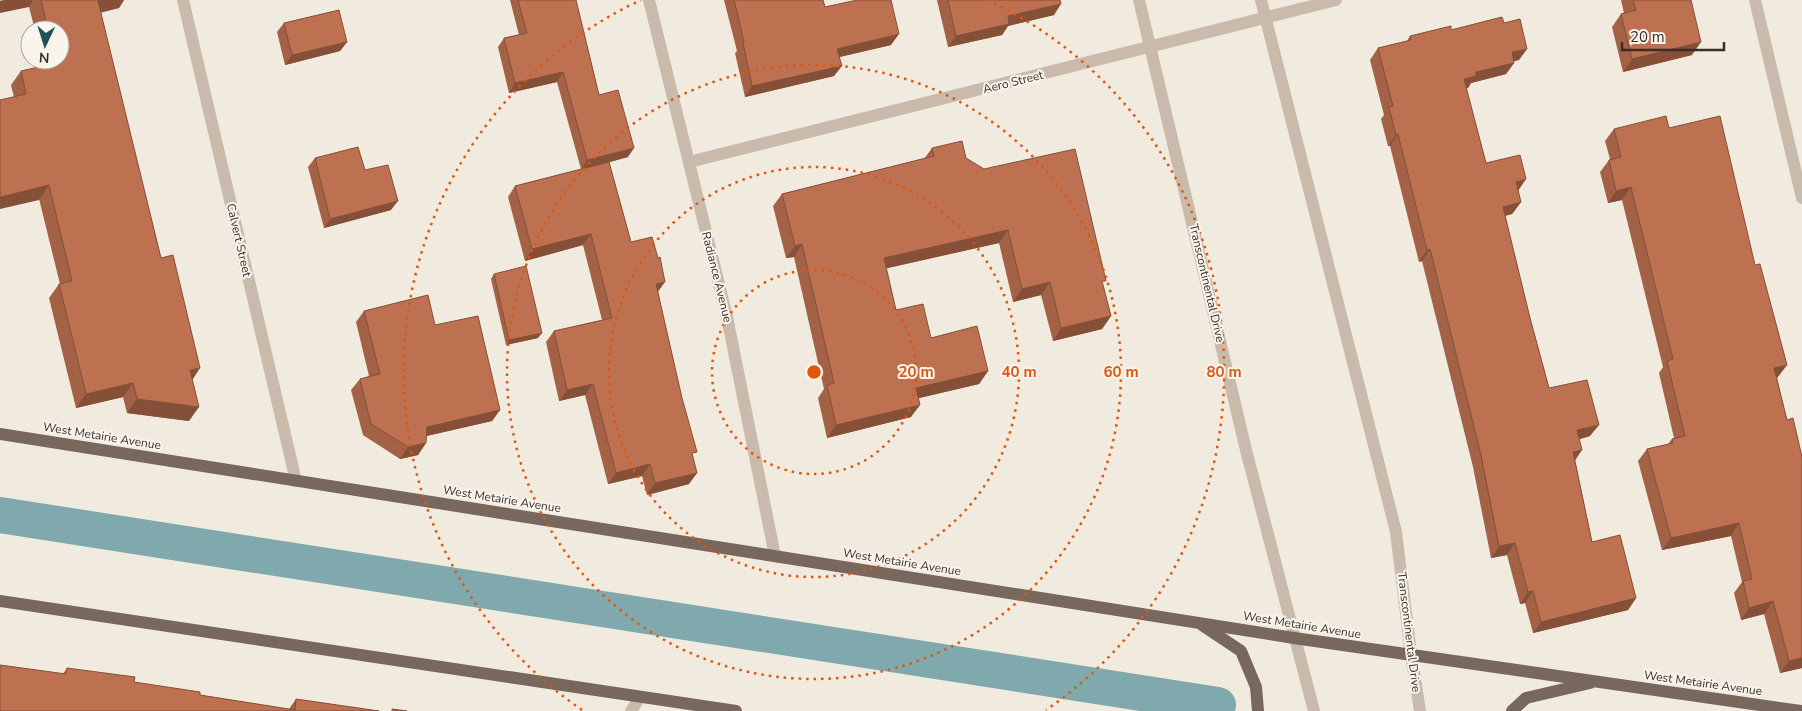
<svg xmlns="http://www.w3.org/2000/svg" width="1802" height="711" viewBox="0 0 1802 711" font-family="'Nunito Sans',sans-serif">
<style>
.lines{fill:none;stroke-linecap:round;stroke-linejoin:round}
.canal{stroke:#80a9ad;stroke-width:36}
.minor{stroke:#c9bbac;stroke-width:12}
.major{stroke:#78675c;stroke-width:12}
.wall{fill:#a36145}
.shaded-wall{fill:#854f38}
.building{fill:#be7150;stroke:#854f38}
.ring{fill:none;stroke:#df570e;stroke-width:2.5;stroke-dasharray:2.5 5}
.labels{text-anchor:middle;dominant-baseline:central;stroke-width:4;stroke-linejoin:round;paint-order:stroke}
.street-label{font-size:12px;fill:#382f2a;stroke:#f9f4ec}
.centre{fill:#df570e;stroke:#f9f4ec;stroke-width:2.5}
.ring-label{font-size:15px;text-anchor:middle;font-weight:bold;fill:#df570e;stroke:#f9f4ec;stroke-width:4;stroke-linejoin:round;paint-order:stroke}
</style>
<rect width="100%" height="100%" fill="#f1eadf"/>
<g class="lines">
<!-- canal -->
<path class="canal" d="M0 515 1218 705"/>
<!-- minor -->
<g class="minor">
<path d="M183 0 296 481"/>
<path d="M649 0 727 317 775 556"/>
<path d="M1139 0 1246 450 1314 711"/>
<path d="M1261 0 1396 532 1411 654 1420 711"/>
<path d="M1755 0 1802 198"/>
<path d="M689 162 1336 0"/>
<path d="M631 711 640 697"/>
</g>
<!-- major -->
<g class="major">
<path d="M0 434 1294 638 1801 711"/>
<path d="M0 601 736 711"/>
<path d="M1202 625 1241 651 1256 687 1258 711"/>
<path d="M1512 711 1526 698 1590 683"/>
</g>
</g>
<!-- wall -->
<g class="wall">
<path d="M0 0H124L119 8 100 12 161 258 192 380 189 421 127 413 123 397 76 408 49 298 59 284H60L11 85 21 71 44 66 42 60H60V30H35L29 7Z"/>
<path d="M510 0H576L599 95 628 157 609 162 631 242 658 292 693 458 689 484 647 495 642 476 608 484 585 395 559 401 546 342 554 331 602 320 583 245 525 261 508 197 515 186 581 169 557 82 509 93 498 47 504 38 519 35Z"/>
<path d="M724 0H823L825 7 891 45 840 57 834 76 745 97 735 53 737 51Z"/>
<path d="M937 0H1060L1054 15 1008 26 1002 35 948 47Z"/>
<path d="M1621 0H1691L1692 55 1623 72 1612 27 1621 14 1624 13Z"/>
<path d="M284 23 347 42 340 51 285 65 277 32Z"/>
<path d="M1504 23 1519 60 1514 61V63L1506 74 1471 83 1468 88H1466L1486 163 1518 191 1521 202 1512 214 1505 216 1530 318 1549 388 1590 436 1580 439 1575 460 1592 542 1636 598 1628 610 1533 633 1525 603 1520 604 1507 555 1491 558 1473 467 1422 261 1419 262 1390 146H1388L1381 119 1384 115 1370 60 1378 48 1407 41 1410 36Z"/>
<path d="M1669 128 1778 377 1777 378 1787 420 1802 457V668L1780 673 1764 614 1741 620 1734 593 1742 582 1731 536 1662 550 1638 461 1647 449 1668 444 1672 439 1674 438 1659 373 1663 367 1622 200 1608 203 1600 172 1609 160 1610 159 1605 141 1614 129Z"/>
<path d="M932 148 966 158 1103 286 1111 316 1102 329 1053 341 1041 295 1013 302 999 243 886 268 896 310 931 338 988 371 979 384 918 398 911 417 827 438 818 398 824 389 794 257 786 258 773 206 782 194 924 159Z"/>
<path d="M315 158 365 170 391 210 324 228 308 167Z"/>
<path d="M494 274 538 338 506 345 491 279Z"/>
<path d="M364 311 435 325 500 410 492 421 426 436V443L418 455 400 459 363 435 351 390 360 379 369 376 356 322Z"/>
<path d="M67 668 134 682 200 695 289 709 296 699 379 711H0L63 674Z"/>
</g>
<!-- shaded-wall -->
<g class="shaded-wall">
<path d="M6 0H33L29 7 0 13V1Z"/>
<path d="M104 0H124L119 8 88 16 98 1Z"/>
<path d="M1061 4 1054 15 1008 26 1002 35 948 47 956 36 1008 16Z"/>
<path d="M899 34 891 45 830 59 837 49Z"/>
<path d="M347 42 340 51 285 65 292 55Z"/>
<path d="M1701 42 1692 55 1623 72 1632 59Z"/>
<path d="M1527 49 1519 60 1503 64 1512 52Z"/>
<path d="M1514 63 1506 74 1471 83 1468 88 1456 91 1464 79 1476 72Z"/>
<path d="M842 66 834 76 745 97 752 86Z"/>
<path d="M563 72 557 82 509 93 515 83Z"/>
<path d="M1398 134 1390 146H1388L1396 135Z"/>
<path d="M634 148 628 157 581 170 587 160Z"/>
<path d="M1526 179 1518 191 1516 182Z"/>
<path d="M49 185 39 200 0 209V197Z"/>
<path d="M1631 187 1622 200 1608 203 1616 191Z"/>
<path d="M398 201 391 210 324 228 330 219Z"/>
<path d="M1521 202 1512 214 1495 218 1503 207Z"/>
<path d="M1008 230 999 243 875 271 884 258Z"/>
<path d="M591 234 583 245 525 261 532 249Z"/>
<path d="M802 244 794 257 786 258 795 246Z"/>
<path d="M1430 249 1422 261 1419 262 1427 250Z"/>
<path d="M665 282 657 293 656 284Z"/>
<path d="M1050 282 1041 295 1013 302 1022 289Z"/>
<path d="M1111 316 1102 329 1053 341 1061 328Z"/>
<path d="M542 333 538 338 506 345 509 340Z"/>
<path d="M1787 365 1778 377 1766 380 1774 368Z"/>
<path d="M200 368 191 382 190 370Z"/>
<path d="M988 371 979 384 907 401 916 388Z"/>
<path d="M133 383 123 397 76 408 86 394Z"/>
<path d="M593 384 585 395 559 401 567 390Z"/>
<path d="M137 399 199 407 189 421 127 413Z"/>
<path d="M920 405 911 417 827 438 836 425Z"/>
<path d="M500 410 492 421 418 438 427 427Z"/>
<path d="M1599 425 1590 436 1569 442 1577 430Z"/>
<path d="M426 443 418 455 400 459 408 447Z"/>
<path d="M1582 450 1574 462 1573 452Z"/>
<path d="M650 464 642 476 608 484 616 473Z"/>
<path d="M697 473 689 484 647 495 655 483Z"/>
<path d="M1739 523 1731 536 1662 550 1671 538Z"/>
<path d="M1515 543 1507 555 1491 558 1499 546Z"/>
<path d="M1533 591 1525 603 1520 604 1528 592Z"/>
<path d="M1636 598 1628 610 1533 633 1541 622Z"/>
<path d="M1773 601 1764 614 1741 620 1749 608Z"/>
<path d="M1802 658V668L1780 673 1789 661Z"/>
</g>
<!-- building -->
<g class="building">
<path d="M41 0H104L98 1 161 258 173 255 200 368 190 370 199 407 137 399 133 383 86 394 59 284 72 281 49 185 0 197V100L26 94 21 71 56 63V60H60V30H48Z"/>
<path d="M518 0H576L599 95 618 90 634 148 587 160 563 72 515 83 504 38 527 33Z"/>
<path d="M734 0H823L825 7 857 0H891L899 34 837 49 842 66 752 86 743 43 744 42Z"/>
<path d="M948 0H1060L1061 4 1008 16 1009 24 956 36Z"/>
<path d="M1633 0H1691L1701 42 1632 59 1621 14 1636 10Z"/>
<path d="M339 10 347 42 292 55 284 23Z"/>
<path d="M1502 17 1504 23 1520 19 1527 49 1512 52 1514 63 1476 72V76L1464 79 1486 163 1520 155 1526 179 1516 182 1521 202 1503 207 1530 318 1549 388 1587 380 1599 425 1577 430 1582 450 1573 452 1592 542 1620 535 1636 598 1541 622 1533 591 1528 592 1515 543 1499 546 1481 455 1430 249 1427 250 1398 134 1396 135 1389 107 1393 106 1378 48 1411 40 1410 36 1451 26V30Z"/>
<path d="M1666 116 1669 128 1720 116 1755 265 1760 264 1787 365 1774 368 1787 420 1793 418 1802 457V658L1789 661 1773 601 1749 608 1743 581 1752 579 1739 523 1671 538 1647 449 1673 443 1672 439 1685 436 1667 361 1673 359 1631 187 1616 191 1609 160 1621 157 1614 129Z"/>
<path d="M962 141 966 158 984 169 1075 149 1106 281H1102L1111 316 1061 328 1050 282 1022 289 1008 230 884 258 896 310 923 304 931 338 977 326 988 371 916 388 920 405 836 425 827 385 834 383 802 244 795 246 782 194 934 156 932 148Z"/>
<path d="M358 147 365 170 388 165 398 201 330 219 315 158Z"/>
<path d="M609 162 631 242 652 237 658 258 660 257 665 282 656 284 682 398 697 452 692 453 697 473 655 483 650 464 616 473 593 384 567 390 554 331 612 318 591 234 532 249 515 186Z"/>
<path d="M526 266 542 333 509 340 494 274Z"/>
<path d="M428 295 435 325 478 316 500 410 427 427 426 443 408 447 371 424 360 379 380 374 364 311Z"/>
<path d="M0 665 66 674 67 668 135 677 134 682 200 692V695L295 710 296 699 379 711H0Z"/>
<path d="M392 709 407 711H392Z"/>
</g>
<!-- distance rings -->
<g class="ring">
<circle cx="814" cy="372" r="102"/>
<circle cx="814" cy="372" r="205"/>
<circle cx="814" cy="372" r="307"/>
<path d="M582 710A410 410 0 0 1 641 0M987 0A410 410 0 0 1 1046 710"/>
</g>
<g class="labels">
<!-- street labels -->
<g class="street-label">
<text transform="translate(1013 82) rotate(-14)">Aero Street</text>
<text transform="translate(239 240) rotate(77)">Calvert Street</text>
<text transform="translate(717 277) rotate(76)">Radiance Avenue</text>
<text transform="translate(1207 283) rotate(77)">Transcontinental Drive</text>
<text transform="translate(102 436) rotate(9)">West Metairie Avenue</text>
<text transform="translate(502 499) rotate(9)">West Metairie Avenue</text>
<text transform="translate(902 562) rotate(9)">West Metairie Avenue</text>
<text transform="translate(1302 625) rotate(9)">West Metairie Avenue</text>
<text transform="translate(1409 632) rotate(83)">Transcontinental Drive</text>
<text transform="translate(1703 683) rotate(8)">West Metairie Avenue</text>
</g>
</g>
<circle cx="814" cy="372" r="8" class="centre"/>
<g class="ring-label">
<text x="916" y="377">20 m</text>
<text x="1019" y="377">40 m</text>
<text x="1121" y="377">60 m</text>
<text x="1224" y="377">80 m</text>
</g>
<!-- north arrow -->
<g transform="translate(45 45) rotate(184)"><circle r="24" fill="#f9f4ec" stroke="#aca59e"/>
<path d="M0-4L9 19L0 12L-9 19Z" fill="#225057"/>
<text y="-8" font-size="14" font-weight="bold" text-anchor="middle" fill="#382f2a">N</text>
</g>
<!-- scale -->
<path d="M1622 42v8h102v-8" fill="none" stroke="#382f2a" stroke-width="2.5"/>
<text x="1630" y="42" font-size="15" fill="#382f2a" stroke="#f9f4ec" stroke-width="4" paint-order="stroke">20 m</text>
</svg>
